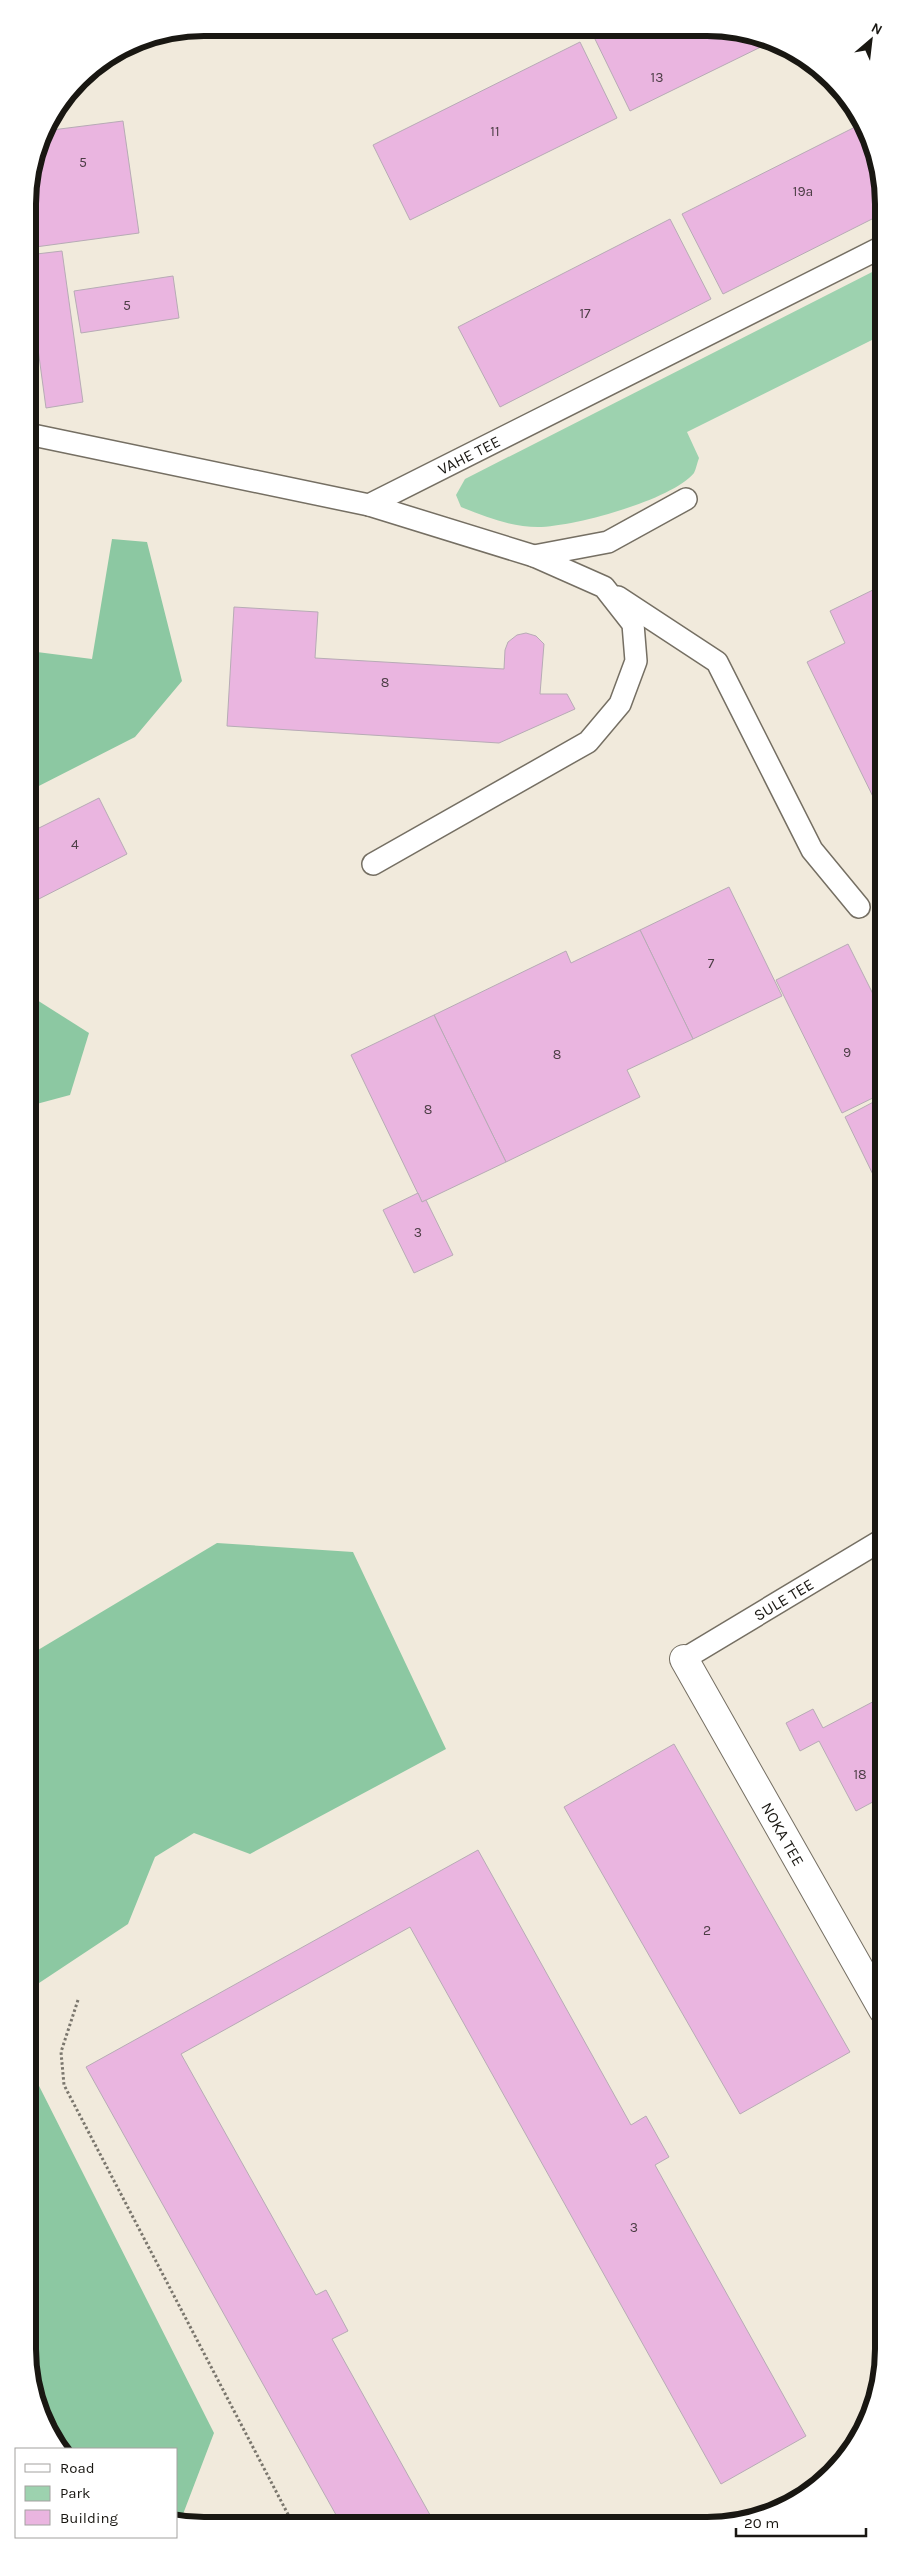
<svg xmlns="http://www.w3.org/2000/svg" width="911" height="2553" viewBox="0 0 911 2553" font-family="Karla,sans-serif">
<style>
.green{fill:#9dd2af}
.forest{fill:#8cc8a2}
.building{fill:#eab5e0;stroke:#b7abb5}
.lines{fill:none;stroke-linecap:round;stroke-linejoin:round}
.service-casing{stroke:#756f63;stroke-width:24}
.minor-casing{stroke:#756f63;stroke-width:30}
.path{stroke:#7a766d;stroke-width:3;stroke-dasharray:2.5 2.5;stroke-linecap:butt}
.service{stroke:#fff;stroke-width:21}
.minor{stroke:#fff;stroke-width:28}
.labels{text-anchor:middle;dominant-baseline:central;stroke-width:4;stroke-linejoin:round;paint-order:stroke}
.number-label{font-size:14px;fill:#4d3e46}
.street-label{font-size:16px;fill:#191712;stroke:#fff}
.rim{fill:none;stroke:#191712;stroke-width:6}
</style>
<rect width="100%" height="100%" fill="#f1eadc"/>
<!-- green -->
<path class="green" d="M880 268V336L687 432 699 458C697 463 696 469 694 473 672 500 573 527 538 527 511 527 486 517 461 507L456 495 465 479Z"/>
<!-- forest -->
<g class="forest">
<path d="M112 539 147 542 182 681 135 737 29 791V651L92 659Z"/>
<path d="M29 995 89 1033 70 1095 29 1106Z"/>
<path d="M217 1543 353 1552 446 1749 250 1854 194 1833 155 1857 128 1924 30 1989V1645L38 1650Z"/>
<path d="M31 2070 214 2433 180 2522H176V2449H60L51 2437 31 2384Z"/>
</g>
<!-- building -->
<g class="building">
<path d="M604 30 742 31 771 42 630 111 593 35Z"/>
<path d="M580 42 617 118 410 220 373 145Z"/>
<path d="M123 121 139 233 28 248V192L44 131Z"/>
<path d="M863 123 880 169V215L723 294 682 214Z"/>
<path d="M670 219 711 299 500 407 458 327Z"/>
<path d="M62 251 83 402 46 408 28 275V255Z"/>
<path d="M173 276 179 318 81 333 74 291Z"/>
<path d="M881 586V813L807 662 845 643 830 611Z"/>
<path d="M234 607 318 612 315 658 504 669 505 650 508 642 517 635 526 633 536 636 544 644 540 694H567L575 709 499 743 227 726Z"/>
<path d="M99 798 127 854 29 904V833Z"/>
<path d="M729 887 782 996 693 1039 640 930Z"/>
<path d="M640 930 693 1039 627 1070 640 1097 506 1162 434 1015 566 951 571 963Z"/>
<path d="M848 944 881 1010V1094L842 1113 776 980Z"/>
<path d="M434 1015 506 1162 422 1202 351 1055Z"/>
<path d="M881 1098V1191L845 1117Z"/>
<path d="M418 1193 422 1202 426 1200 453 1255 414 1273 383 1210Z"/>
<path d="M882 1697V1797L856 1811 819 1741 800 1751 786 1723 813 1709 823 1728Z"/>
<path d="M674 1744 850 2052 740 2114 564 1807Z"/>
<path d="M478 1850 631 2125 646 2116 669 2157 655 2165 806 2436 721 2484 410 1927 181 2054 316 2295 326 2290 348 2331 332 2339 434 2522H340L86 2067Z"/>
</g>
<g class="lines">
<!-- service casing -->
<g class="service-casing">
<g id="service">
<path id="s1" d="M28 434 369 505 880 248"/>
<path d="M369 505 534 556 604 587 633 624 636 661 620 704 588 742 373 864"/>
<path d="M534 556 608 542 686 499"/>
<path d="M618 597 717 662 812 850 859 907"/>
<path id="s2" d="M684 1659 882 1540"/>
</g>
</g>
<!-- minor casing -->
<g class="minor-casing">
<g id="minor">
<path id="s3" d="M684 1659 883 2010"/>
</g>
</g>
<!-- path -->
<path class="path" d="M78 2000 61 2052 64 2085 292 2522"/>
<!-- service -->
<use href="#service" class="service"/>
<!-- minor -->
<use href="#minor" class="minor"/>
</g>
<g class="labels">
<!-- number labels -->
<g class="number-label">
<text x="657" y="77">13</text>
<text x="495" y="131">11</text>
<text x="83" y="162">5</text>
<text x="803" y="191">19a</text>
<text x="127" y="305">5</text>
<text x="585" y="313">17</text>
<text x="385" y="682">8</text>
<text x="75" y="844">4</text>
<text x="711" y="963">7</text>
<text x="847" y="1052">9</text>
<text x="557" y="1054">8</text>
<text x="428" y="1109">8</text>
<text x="418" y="1232">3</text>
<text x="860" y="1774">18</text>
<text x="707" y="1930">2</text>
<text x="634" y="2227">3</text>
</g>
<!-- street labels -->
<g class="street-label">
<text stroke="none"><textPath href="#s1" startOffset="460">VAHE TEE</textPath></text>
<text stroke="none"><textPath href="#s2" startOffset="116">SULE TEE</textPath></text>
<text stroke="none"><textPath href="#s3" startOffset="201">NOKA TEE</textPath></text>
</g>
</g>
<!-- crop -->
<path d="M0 0H911V2553H0ZM204 36H707A168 168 0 0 1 875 204V2349A168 168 0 0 1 707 2517H204A168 168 0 0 1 36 2349V204A168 168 0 0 1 204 36Z" fill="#fff" fill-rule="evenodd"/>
<path class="rim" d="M204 36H707A168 168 0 0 1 875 204V2349A168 168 0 0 1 707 2517H204A168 168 0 0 1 36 2349V204A168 168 0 0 1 204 36Z"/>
<!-- legend -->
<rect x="15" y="2448" width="162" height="90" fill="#ffffff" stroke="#a3a2a0"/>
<rect x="25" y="2464" width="25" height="8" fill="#ffffff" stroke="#a3a2a0"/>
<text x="60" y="2473" font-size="15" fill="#191712">Road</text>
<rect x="25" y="2486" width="25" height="15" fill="#9dd2af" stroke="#a3a2a0"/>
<text x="60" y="2498" font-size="15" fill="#191712">Park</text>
<rect x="25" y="2510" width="25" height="15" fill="#eab5e0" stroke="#a3a2a0"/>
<text x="60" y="2523" font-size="15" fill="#191712">Building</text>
<!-- north arrow -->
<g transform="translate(871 40) rotate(28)" stroke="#ffffff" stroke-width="4" paint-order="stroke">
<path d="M0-4L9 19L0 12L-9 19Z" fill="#191712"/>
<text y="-8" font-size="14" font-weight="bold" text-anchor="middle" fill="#191712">N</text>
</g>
<!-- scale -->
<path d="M736 2528v8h130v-8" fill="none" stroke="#191712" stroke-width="2.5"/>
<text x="744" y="2528" font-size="15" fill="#191712" stroke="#ffffff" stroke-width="4" paint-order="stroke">20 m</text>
</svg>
